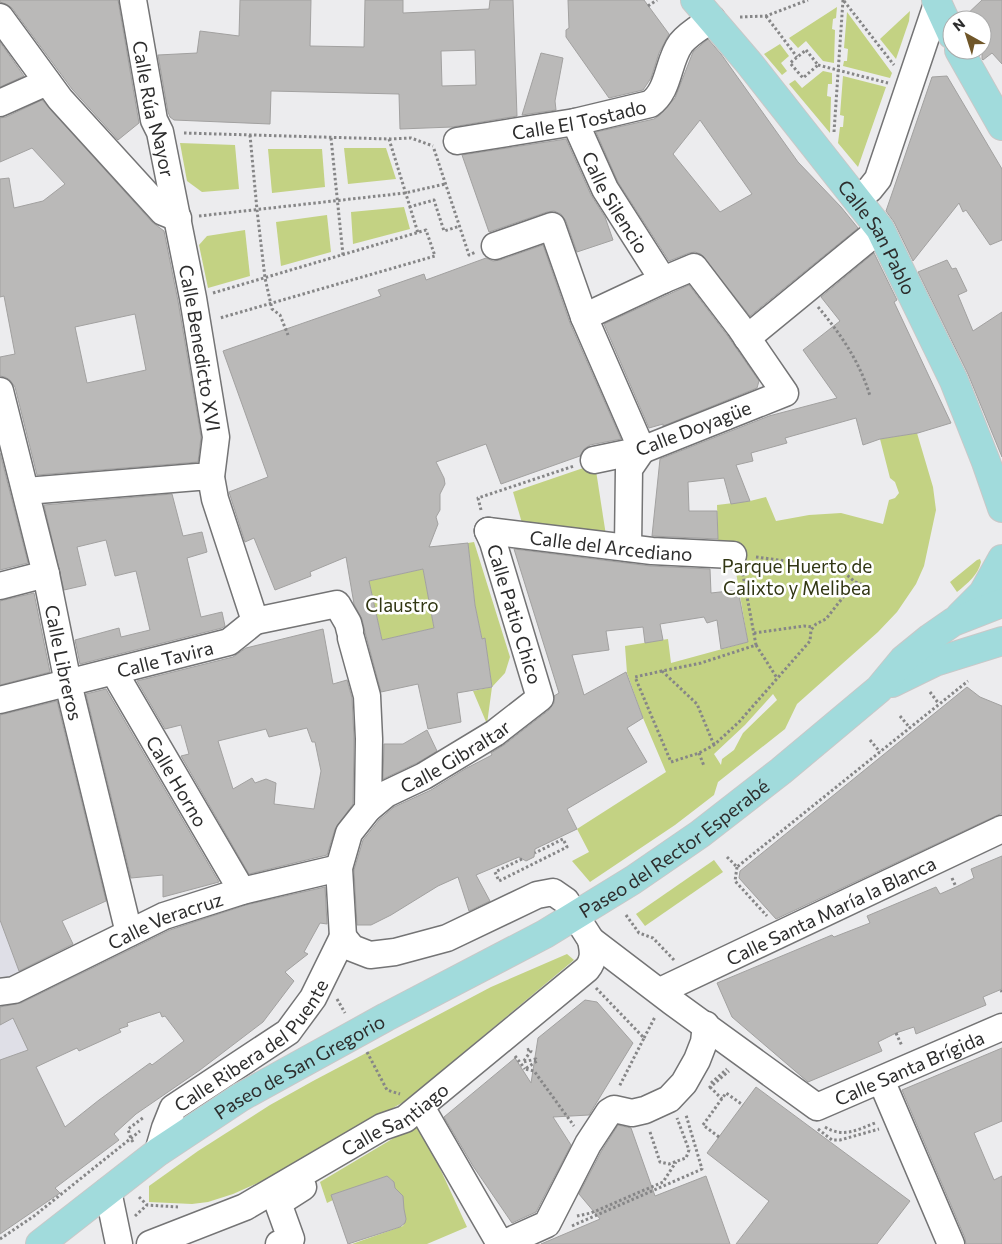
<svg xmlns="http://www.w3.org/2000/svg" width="1002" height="1244" viewBox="0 0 1002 1244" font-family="Commissioner,sans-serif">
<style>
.built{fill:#dfdfe7}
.green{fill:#c3d283;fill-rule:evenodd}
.building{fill:#bab9b8;stroke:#a2a1a0;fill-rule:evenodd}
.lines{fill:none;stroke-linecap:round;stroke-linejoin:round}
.minor-casing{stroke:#747475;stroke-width:29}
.major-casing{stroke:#c8c8c8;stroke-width:30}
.path{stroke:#868687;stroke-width:3;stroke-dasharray:2.5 2.5;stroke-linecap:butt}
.minor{stroke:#fff;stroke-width:26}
.major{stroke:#a1dbdc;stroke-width:28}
.labels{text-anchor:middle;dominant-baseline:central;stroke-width:5;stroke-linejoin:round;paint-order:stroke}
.street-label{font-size:19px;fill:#2d2d2d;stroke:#fff}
.park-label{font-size:19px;fill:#323714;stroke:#fff}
</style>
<rect width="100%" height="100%" fill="#ececee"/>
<!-- built -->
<path class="built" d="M0 920 22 979 5 1001 60 1115 26 1131 0 1168Z"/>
<!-- green -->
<g class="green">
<path d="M837 7 836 18 833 19 832 29 835 30 834 63 823 61 806 41 798 48 789 38Z"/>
<path d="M910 11 909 21 896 59 880 39Z"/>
<path d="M847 12 892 73 890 78 843 66 844 61H847L848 49 844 48Z"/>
<path d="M780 44 789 56 781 63 787 71 782 75 764 54Z"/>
<path d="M823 71 832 73V84H828L827 96 831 97 830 133 789 84 795 80 802 88Z"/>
<path d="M843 76 886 87 858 167 838 143 840 127H843L844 116 840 115Z"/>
<path d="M180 143 235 145 239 189 202 192 187 181Z"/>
<path d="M344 148H386L396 179 348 184Z"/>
<path d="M268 149H322L325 187 272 193Z"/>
<path d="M404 207 410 229 353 244 351 212Z"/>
<path d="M327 215 331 252 281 266 276 222Z"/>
<path d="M245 230 250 276 208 288 199 245 207 236Z"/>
<path d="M917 433 933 487 936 510 924 566 916 584 897 612 878 632 797 704 785 729 718 782 714 795 675 825 590 882 572 861 589 852 577 829 666 772 643 718 627 673 625 646 668 639 671 663 748 642 733 555 718 544 717 505 750 501 766 497 776 521 809 515 841 513 883 524 889 500 895 498 899 493 895 482 890 478 880 439ZM773 694 777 700 743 733 734 750 722 759 721 765 714 754 745 725Z"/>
<path d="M595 464 607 542 524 530 513 492Z"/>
<path d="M474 542 510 657 505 673 492 687 487 724 473 691 492 687 485 639H482L475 605 468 543Z"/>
<path d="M980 559 981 562C978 575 968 583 957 592L950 582 977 560Z"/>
<path d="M423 569 434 628 382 640 369 581Z"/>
<path d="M714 860 723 872 645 926 636 914Z"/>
<path d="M567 954 574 960 407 1100 269 1178 233 1194 208 1202 192 1204 149 1202V1186L198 1151 270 1105 313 1081 491 987Z"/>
<path d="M419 1123 467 1227 427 1244H352L403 1226 406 1219 403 1207V1196L394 1190C394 1184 393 1177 385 1177L332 1195 333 1200 327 1203 320 1182Z"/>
</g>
<!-- building -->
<g class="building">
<path d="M0 0H118L139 123 118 140 72 89 12 8 6 4 0 2Z"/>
<path d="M240 0H311L310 46 364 47 365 0H403V13L489 9 490 0H513L517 116 452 127 400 129 399 94 271 91 270 124 174 120 170 117 168 112 158 55 197 53 200 31 239 36ZM475 50 476 85 442 86 441 51Z"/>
<path d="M568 0H644L669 34 659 53 651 78 643 90 609 98 566 37V30L569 28Z"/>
<path d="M982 0H1002V64L992 53 983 60 982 59V20L962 19Z"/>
<path d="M708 39 721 54 798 162 841 207 858 228 750 316 701 254 695 252 689 253 669 261 618 182 596 132 654 119 660 115 675 98 693 52ZM700 120 752 194 720 212 673 154Z"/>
<path d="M0 42 24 76 0 87Z"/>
<path d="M541 53 563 58 555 101 556 110 522 115Z"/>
<path d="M947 76 1002 169V240L990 245 966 210 963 212 959 203 913 261 894 222 886 211 932 77Z"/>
<path d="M42 100 152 222 164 231 178 301 201 437 198 462 37 475 15 387 10 380 5 377 0 376V357L15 354 4 296 0 297V179L9 178 14 208 43 201 65 184 32 148 0 162V118L6 117ZM135 314 146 370 87 383 75 327Z"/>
<path d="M566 139 591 195 605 217 613 240 577 252 566 221 561 214 554 211 547 212 489 232 462 155Z"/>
<path d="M543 245 570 323 621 439 590 445 584 449 580 456 501 484 486 444 436 462 444 478 445 484 440 494V510L436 517 438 524 429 547 468 543 475 605 482 639 485 638 492 687 457 693 461 722 428 729 418 684 381 692 365 632 362 619 354 604 346 557 310 572 311 576 275 590 254 538 245 542 229 492 268 477 223 351 381 296 378 290 424 274 426 280 486 258 493 261 500 260ZM423 569 434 628 382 640 369 581Z"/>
<path d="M874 253 897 300 894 302 951 423 918 433 880 439 863 445 856 418 785 438 787 443 751 453 753 461 736 465 750 501 731 504 724 478 688 482 689 511H717L718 539 652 536 660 459 769 416 837 398 803 350 840 321 821 297Z"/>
<path d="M947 260 952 269 956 268 967 291 958 295 973 331 1002 312V457L968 374 918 272Z"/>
<path d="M689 285 727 335 759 381 757 388 663 426V424L649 428 604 324Z"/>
<path d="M0 453 28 563 0 570Z"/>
<path d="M172 494 183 536 202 532 207 552 187 558 201 617 222 612 225 626 222 628 80 664 75 640 119 628 121 637 150 630 136 571 115 576 106 540 77 547 86 585 64 590 44 505Z"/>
<path d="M514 549 650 566 710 569 711 593 738 590 748 642 721 649 717 620 707 623 704 617 660 624 663 640 645 643 643 627 606 631 609 650 572 655 584 695 626 672 643 718 627 728 647 762 567 809 577 829 535 849 534 857 526 861 519 857 476 875 490 901 469 911 458 877 438 886 391 915 371 925H357L354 870 363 840 379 820 394 807 431 790 465 769 492 755 491 753 504 745 549 710 554 703V696L559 693Z"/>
<path d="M34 593 50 672 0 685V601Z"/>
<path d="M323 629 333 684 347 680 352 698 354 739 353 804 335 829 327 855 249 874 181 756 189 754 181 725 165 729 137 681 233 657 246 648ZM307 728 312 742H315L321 771 314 809 274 804 276 783 266 779 255 783 252 778 233 789 218 741 266 729 269 737Z"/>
<path d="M967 687 980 697 1002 706V813L776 919 739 878 740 871Z"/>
<path d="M106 689 219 882 163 897V875L131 878 86 694Z"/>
<path d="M57 701 106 901 62 921 73 944 19 971 0 920V715Z"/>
<path d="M427 730 437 751 417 763 383 779 384 744H403Z"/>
<path d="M1002 856V989L983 997 986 1005 916 1034 914 1027 896 1033 878 1042 882 1051 808 1082 732 1017 717 983 832 935 834 937 870 923 867 916 936 887 940 894 956 887 974 878 971 869Z"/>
<path d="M325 887 327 924 320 923 304 952 308 954 285 972 294 981 263 1022 200 1070 136 1114 114 1134 119 1140 55 1188 60 1193 0 1234V1060L28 1050 13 1018 0 1025V1007L21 1003 170 930 246 905ZM160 1012 162 1017 165 1016 184 1041 152 1065 150 1063 99 1100 65 1127 36 1067 77 1048 79 1051 121 1032 119 1029 128 1026 127 1023Z"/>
<path d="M585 1000 597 1002 633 1043 589 1115 553 1117 571 1145 536 1212 512 1223 473 1166 444 1117 515 1058 531 1083 538 1038Z"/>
<path d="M1002 1048V1121L974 1133 994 1180 1002 1176V1244H966L965 1238 902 1090Z"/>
<path d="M756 1087 910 1201 877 1244H736L769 1201 707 1153Z"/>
<path d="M618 1125 631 1128 655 1196 706 1176 730 1244H541L600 1219 579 1194 601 1152Z"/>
<path d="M387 1176 394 1182 395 1188 403 1196 404 1209 406 1219 405 1223 400 1227 348 1244 331 1195Z"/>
</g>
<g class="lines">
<!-- minor casing -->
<g class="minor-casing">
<g id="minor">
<path id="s1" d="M133 0 154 120 160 132 193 298 216 437 211 477 215 499 255 621 337 604 348 623 350 631"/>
<path d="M0 17 60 99 163 212 178 218"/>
<path d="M0 103 47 82"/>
<path id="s2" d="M575 122 605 189 663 280"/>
<path id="s3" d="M457 141 575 122 650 104C670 90 667 62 681 43 689 33 702 26 712 19"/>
<path d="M857 199 870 189 878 179 937 4"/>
<path d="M495 246 552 226 584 317 642 450"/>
<path d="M584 317 663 280 694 267 739 326 785 393 642 450 594 460"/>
<path d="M747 338 880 229"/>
<path id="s4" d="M0 391 46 574 68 683 129 933"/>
<path d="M26 491 197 477H211"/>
<path id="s5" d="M488 531 652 551 733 555"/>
<path d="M628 548 629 469 642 450"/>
<path d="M0 586 46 574"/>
<path id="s6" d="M114 672 242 891"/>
<path id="s7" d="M0 700 229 642 255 621"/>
<path id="s8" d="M368 809 386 794 424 776 495 733 540 698 493 542 488 531"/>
<path id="s9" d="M343 937 352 948 370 955 395 952 447 938 537 895 553 892 566 901 591 940 671 1001 817 1107 1002 1027"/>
<path d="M343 937 339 868 349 833 368 809 369 739 367 696 351 638"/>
<path id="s10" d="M660 991 1002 829"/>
<path id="s11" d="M0 992 14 990 164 916 242 891 339 868"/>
<path d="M881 1080 951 1244"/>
<path d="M421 1107 499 1242H507L547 1224 588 1144 609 1112 614 1109 632 1113 645 1110 669 1099 684 1083 697 1060 704 1042 706 1025"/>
<path id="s12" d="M158 1152 165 1128 173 1108 288 1032 313 998 343 937"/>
<path d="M108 1191 119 1244"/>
<path id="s13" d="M150 1244 245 1207 382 1127 405 1119 587 969C595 959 593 951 591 940"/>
<path d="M279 1244 291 1239 278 1203 303 1187"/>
</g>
</g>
<!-- major casing -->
<g class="major-casing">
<g id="major">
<path id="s14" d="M695 0 749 63 880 229 954 381 986 462 1002 508"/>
<path d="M936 0 952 35"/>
<path d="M959 50 1002 126"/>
<path d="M960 616 983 593 1002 559"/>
<path d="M892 683 935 662 1002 641"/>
<path id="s15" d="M40 1244 158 1152 241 1097 386 1017 545 934 633 880 700 834 781 771 879 689 903 660 930 638 953 622 1002 603"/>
</g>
</g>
<!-- path -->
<g class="path">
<path d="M844 1 894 65"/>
<path d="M648 6 657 0"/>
<path d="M766 16 797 57"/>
<path d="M740 17 766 16 808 0"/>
<path d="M806 50 818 65 803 78 790 63Z"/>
<path d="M818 65 888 83"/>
<path d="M834 132 843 0"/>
<path d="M184 133 389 139 418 233"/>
<path d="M250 135 257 210 265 278 272 309 280 315 288 335"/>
<path d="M331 138 343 255"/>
<path d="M389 139 411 138 433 146"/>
<path d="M434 149 469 255 476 252"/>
<path d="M409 207 434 200 444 231 460 226"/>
<path d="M199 216 405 193 445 184"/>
<path d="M213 293 426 230 435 256 220 318"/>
<path d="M818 307C840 333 860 362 870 396"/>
<path d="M481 510 478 498 574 466"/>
<path d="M756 557 839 568 855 582 867 586"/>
<path d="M754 633 804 626 813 627"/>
<path d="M756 645 777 678"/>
<path d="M662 671 635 677 671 762 699 753 714 745 739 722 810 641 811 630 816 624 826 619 855 582"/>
<path d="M930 692 939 704"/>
<path d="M900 716 910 728"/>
<path d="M870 740 880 752"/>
<path d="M714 745 697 704 662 671 701 663 756 645 743 575"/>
<path d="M699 753 704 766"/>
<path d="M727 857 737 867 968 681"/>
<path d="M522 859 495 872 499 881 567 847 563 839 535 853"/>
<path d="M737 867 735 881 767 916"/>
<path d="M952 878 956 887"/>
<path d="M626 915 639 933 653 938 674 960"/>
<path d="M596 988 644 1038 619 1087"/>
<path d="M1001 990 1002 992"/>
<path d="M337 999 345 1013"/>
<path d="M896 1033 902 1046"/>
<path d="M644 1038 655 1017"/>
<path d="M527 1050 530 1049 531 1051 523 1062 536 1059 537 1061 525 1069 534 1071 574 1126"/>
<path d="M367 1052 387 1090 400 1094"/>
<path d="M515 1056 525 1069"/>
<path d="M711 1083 727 1069"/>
<path d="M710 1087 722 1099"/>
<path d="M709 1088 729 1071"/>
<path d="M825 1127C843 1138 857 1130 875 1123"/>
<path d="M818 1129 832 1140H840L879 1129"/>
<path d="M650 1132 660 1162 669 1164 686 1158 689 1150 677 1118"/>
<path d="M719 1137 703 1125 726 1093 743 1105"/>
<path d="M133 1142 131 1139 128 1129 144 1117"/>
<path d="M139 1197 147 1205"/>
<path d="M135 1216 147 1205 178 1207"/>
<path d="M577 1216 591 1213 663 1182 676 1162"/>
<path d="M572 1226 702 1169 686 1115"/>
<path d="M0 1239 34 1216 140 1131"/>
</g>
<!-- minor -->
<use href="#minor" class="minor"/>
<!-- major -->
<use href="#major" class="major"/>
</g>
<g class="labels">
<!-- street labels -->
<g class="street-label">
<text stroke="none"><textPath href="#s1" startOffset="111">Calle Rúa Mayor</textPath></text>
<text stroke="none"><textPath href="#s3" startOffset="124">Calle El Tostado</textPath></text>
<text stroke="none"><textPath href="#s2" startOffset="90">Calle Silencio</textPath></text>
<text stroke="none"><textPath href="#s14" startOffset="300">Calle San Pablo</textPath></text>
<text stroke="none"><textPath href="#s1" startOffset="355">Calle Benedicto XVI</textPath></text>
<text transform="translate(693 428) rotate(-21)">Calle Doyagüe</text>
<text stroke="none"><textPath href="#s5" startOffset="124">Calle del Arcediano</textPath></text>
<text transform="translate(515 614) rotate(73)">Calle Patio Chico</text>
<text stroke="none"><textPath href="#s7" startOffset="170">Calle Tavira</textPath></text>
<text stroke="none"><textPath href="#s4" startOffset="279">Calle Libreros</textPath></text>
<text stroke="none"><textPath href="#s8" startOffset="102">Calle Gibraltar</textPath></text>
<text stroke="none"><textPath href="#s6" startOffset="126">Calle Horno</textPath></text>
<text stroke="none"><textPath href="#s15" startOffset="749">Paseo del Rector Esperabé</textPath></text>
<text stroke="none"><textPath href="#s10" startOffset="189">Calle Santa María la Blanca</textPath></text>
<text stroke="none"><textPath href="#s11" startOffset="181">Calle Veracruz</textPath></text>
<text stroke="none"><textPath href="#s12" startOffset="148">Calle Ribera del Puente</textPath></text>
<text stroke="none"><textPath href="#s15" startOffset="315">Paseo de San Gregorio</textPath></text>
<text stroke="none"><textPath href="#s9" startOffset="672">Calle Santa Brígida</textPath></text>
<text stroke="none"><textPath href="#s13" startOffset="276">Calle Santiago</textPath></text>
</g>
<!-- park labels -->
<g class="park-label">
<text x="797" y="565">Parque Huerto de<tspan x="797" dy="22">Calixto y Melibea</tspan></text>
<text x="402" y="604">Claustro</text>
</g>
</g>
<!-- north arrow -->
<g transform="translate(967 35) rotate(321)"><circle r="24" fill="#ffffff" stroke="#ababab"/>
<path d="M0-4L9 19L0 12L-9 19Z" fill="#705628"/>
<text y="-8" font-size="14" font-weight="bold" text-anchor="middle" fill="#2d2d2d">N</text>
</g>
</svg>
